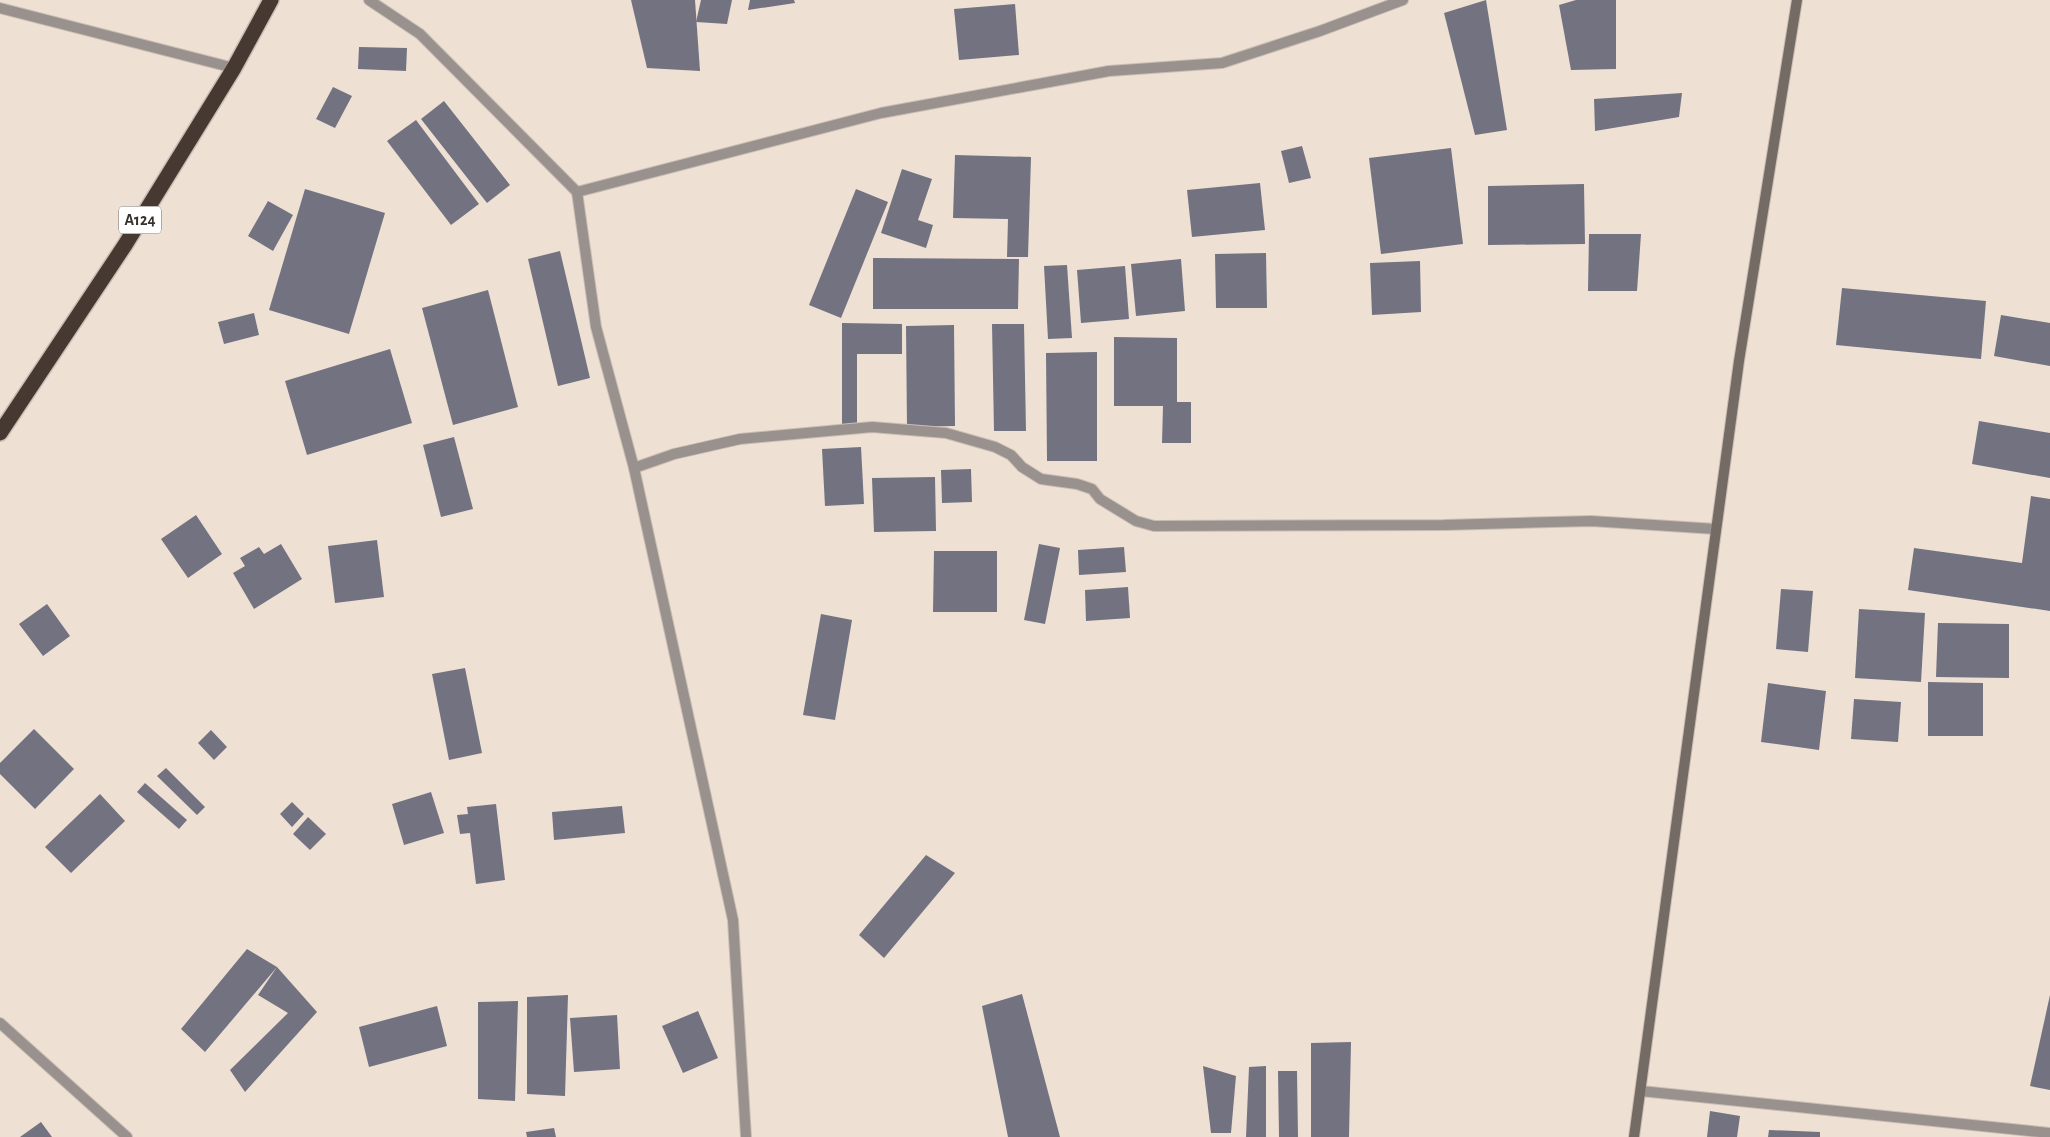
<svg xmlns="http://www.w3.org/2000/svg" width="2050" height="1137" viewBox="0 0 2050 1137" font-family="'Alegreya Sans',sans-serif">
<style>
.building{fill:#727281}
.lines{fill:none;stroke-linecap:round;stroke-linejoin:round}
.street-casing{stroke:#cabdb3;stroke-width:12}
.secondary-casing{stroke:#cabdb3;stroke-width:12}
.highway-casing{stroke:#cabdb3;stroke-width:18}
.street{stroke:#99918e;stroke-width:10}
.secondary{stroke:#756b65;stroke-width:10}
.highway{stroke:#463932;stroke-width:15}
.labels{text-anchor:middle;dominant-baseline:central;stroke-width:5;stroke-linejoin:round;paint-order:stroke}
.shield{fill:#fff;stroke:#74706d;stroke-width:1}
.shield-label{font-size:16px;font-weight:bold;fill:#38322e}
</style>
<rect width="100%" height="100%" fill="#efe0d4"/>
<!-- building -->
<g class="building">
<path d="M631 0H695L700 71 647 68Z"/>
<path d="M701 0H732L727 24 696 22Z"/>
<path d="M750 0H794L795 3 748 10Z"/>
<path d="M1486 0 1507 130 1475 135 1444 13Z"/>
<path d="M1576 0H1616V69L1571 70 1559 5Z"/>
<path d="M1015 4 1019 55 959 60 954 9Z"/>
<path d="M359 47 407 48 406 71 358 69Z"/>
<path d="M333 87 352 96 335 128 316 119Z"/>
<path d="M1682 93 1679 117 1595 131 1594 99Z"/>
<path d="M444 101 510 185 487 203 421 119Z"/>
<path d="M416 120 479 204 451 225 387 141Z"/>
<path d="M1302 146 1311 178 1289 183 1281 151Z"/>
<path d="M1451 148 1463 244 1381 254 1369 158Z"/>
<path d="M955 155 1031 157 1028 257H1007L1008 219 953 218Z"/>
<path d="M902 169 932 179 918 220 933 225 926 248 881 233Z"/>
<path d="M1260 183 1265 230 1192 237 1187 190Z"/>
<path d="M1584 184 1585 244 1488 245V186Z"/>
<path d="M305 189 385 213 349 334 269 310Z"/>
<path d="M856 189 888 202 841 318 809 305Z"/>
<path d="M268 201 293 215 273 251 248 236Z"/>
<path d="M1589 234H1641L1637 291H1588Z"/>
<path d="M560 251 590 378 558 386 528 259Z"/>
<path d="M1266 253 1267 308H1216L1215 254Z"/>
<path d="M873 258 1019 259 1018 309H873Z"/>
<path d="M1181 259 1185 311 1136 316 1131 264Z"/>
<path d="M1420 261 1421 312 1372 315 1370 263Z"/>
<path d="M1067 265 1072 338 1048 339 1044 266Z"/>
<path d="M1125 266 1129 319 1081 323 1077 270Z"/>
<path d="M1842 288 1986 301 1981 359 1836 345Z"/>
<path d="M488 290 518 407 453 425 422 308Z"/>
<path d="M254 313 259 335 224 344 218 322Z"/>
<path d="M2001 315 2050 323V366L1994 356Z"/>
<path d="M842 323 902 324V354H857V426H842Z"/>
<path d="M992 324H1024L1026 431H994Z"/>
<path d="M954 325 955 426 907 427 906 326Z"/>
<path d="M1114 337 1177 338V402H1191V443H1162L1163 406H1114Z"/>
<path d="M390 349 412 423 307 455 285 381Z"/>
<path d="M1097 352V461H1047L1046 353Z"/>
<path d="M1979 421 2050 433V478L1972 464Z"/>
<path d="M454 437 473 509 441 517 423 445Z"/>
<path d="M861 447 864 504 825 506 822 449Z"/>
<path d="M971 469 972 502 942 503 941 470Z"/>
<path d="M935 477 936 531 874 532 872 478Z"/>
<path d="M2031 496 2050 499V611L1908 590 1914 548 2022 563Z"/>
<path d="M196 515 222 554 188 578 161 539Z"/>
<path d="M377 540 384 597 335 603 328 546Z"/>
<path d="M281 544 302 579 254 609 233 573 245 566 240 558 259 547 264 554Z"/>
<path d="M1039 544 1060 548 1045 624 1024 620Z"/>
<path d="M1124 547 1126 572 1079 575 1078 550Z"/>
<path d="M934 551H997V612H933Z"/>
<path d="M1128 587 1130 618 1086 621 1085 590Z"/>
<path d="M1781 589 1813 591 1808 652 1776 649Z"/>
<path d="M47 604 70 636 43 656 19 624Z"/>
<path d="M1859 609 1925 613 1921 682 1855 678Z"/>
<path d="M821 614 852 620 835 720 803 715Z"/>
<path d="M1938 623 2009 624V678L1936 677Z"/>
<path d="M465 668 482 753 449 760 432 674Z"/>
<path d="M1928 682 1983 683V736H1928Z"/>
<path d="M1768 683 1826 691 1819 750 1761 742Z"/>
<path d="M1854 699 1901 702 1898 742 1851 739Z"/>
<path d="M34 729 74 769 35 809 0 774V763Z"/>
<path d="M211 730 227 747 214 760 198 743Z"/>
<path d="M166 768 205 807 197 815 157 776Z"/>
<path d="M145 783 187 820 179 829 137 792Z"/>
<path d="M431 792 444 833 404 845 392 804Z"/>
<path d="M100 794 125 821 71 873 45 847Z"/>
<path d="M292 802 304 814 292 827 280 814Z"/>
<path d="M496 804 505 880 476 884 470 833 460 834 457 815 468 814 467 807Z"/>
<path d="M622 806 625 833 554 840 552 812Z"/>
<path d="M308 817 326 834 310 850 293 834Z"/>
<path d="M926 855 955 873 884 958 859 935Z"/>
<path d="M247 949 277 967 317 1012 245 1092 230 1070 288 1013 258 995 277 967 205 1052 181 1029Z"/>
<path d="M1022 994 1060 1137H1008L982 1006Z"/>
<path d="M568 995 565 1096 527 1094V997Z"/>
<path d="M2050 995V1090L2030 1086Z"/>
<path d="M518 1001 515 1101 478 1099V1002Z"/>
<path d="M437 1006 447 1046 369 1067 359 1027Z"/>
<path d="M698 1011 718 1058 683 1073 662 1026Z"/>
<path d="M617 1015 620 1069 574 1072 570 1018Z"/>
<path d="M1351 1042 1349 1137H1311V1043Z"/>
<path d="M1203 1066 1236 1076 1231 1133H1211Z"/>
<path d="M1266 1066V1137H1246L1249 1067Z"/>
<path d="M1278 1071H1297L1298 1137H1279Z"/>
<path d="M1710 1111 1740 1116 1737 1137H1707Z"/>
<path d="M41 1122 52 1137H20Z"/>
<path d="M554 1128 556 1137H527L526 1132Z"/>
<path d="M1769 1130 1820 1132V1137H1768Z"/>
</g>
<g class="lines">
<!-- street casing -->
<g class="street-casing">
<g id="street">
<path d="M369 0 420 34 577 192 881 113 1109 71 1222 63 1320 31 1403 0"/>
<path d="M0 8 234 68"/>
<path d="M577 192 596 327 634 468 733 920 746 1137"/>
<path d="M634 468 674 454 740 439 872 427 946 433 995 447 1011 455 1022 467 1041 479 1077 484 1092 489 1100 499 1136 521 1154 526 1444 525 1591 521 1716 529"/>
<path d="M0 1023 127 1137"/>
<path d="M1641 1091 2050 1133"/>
</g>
</g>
<!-- secondary casing -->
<g class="secondary-casing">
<path id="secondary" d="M1634 1137 1739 361 1797 0"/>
</g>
<!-- highway casing -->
<g class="highway-casing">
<path id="highway" d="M0 433 125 245 234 68 271 0"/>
</g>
<!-- street -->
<use href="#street" class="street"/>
<!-- secondary -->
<use href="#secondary" class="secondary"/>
<!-- highway -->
<use href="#highway" class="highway"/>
</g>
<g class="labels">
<!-- shield labels -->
<rect class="shield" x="119" y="206.5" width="42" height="27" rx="4"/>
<g class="shield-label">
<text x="140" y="220">A124</text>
</g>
</g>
</svg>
